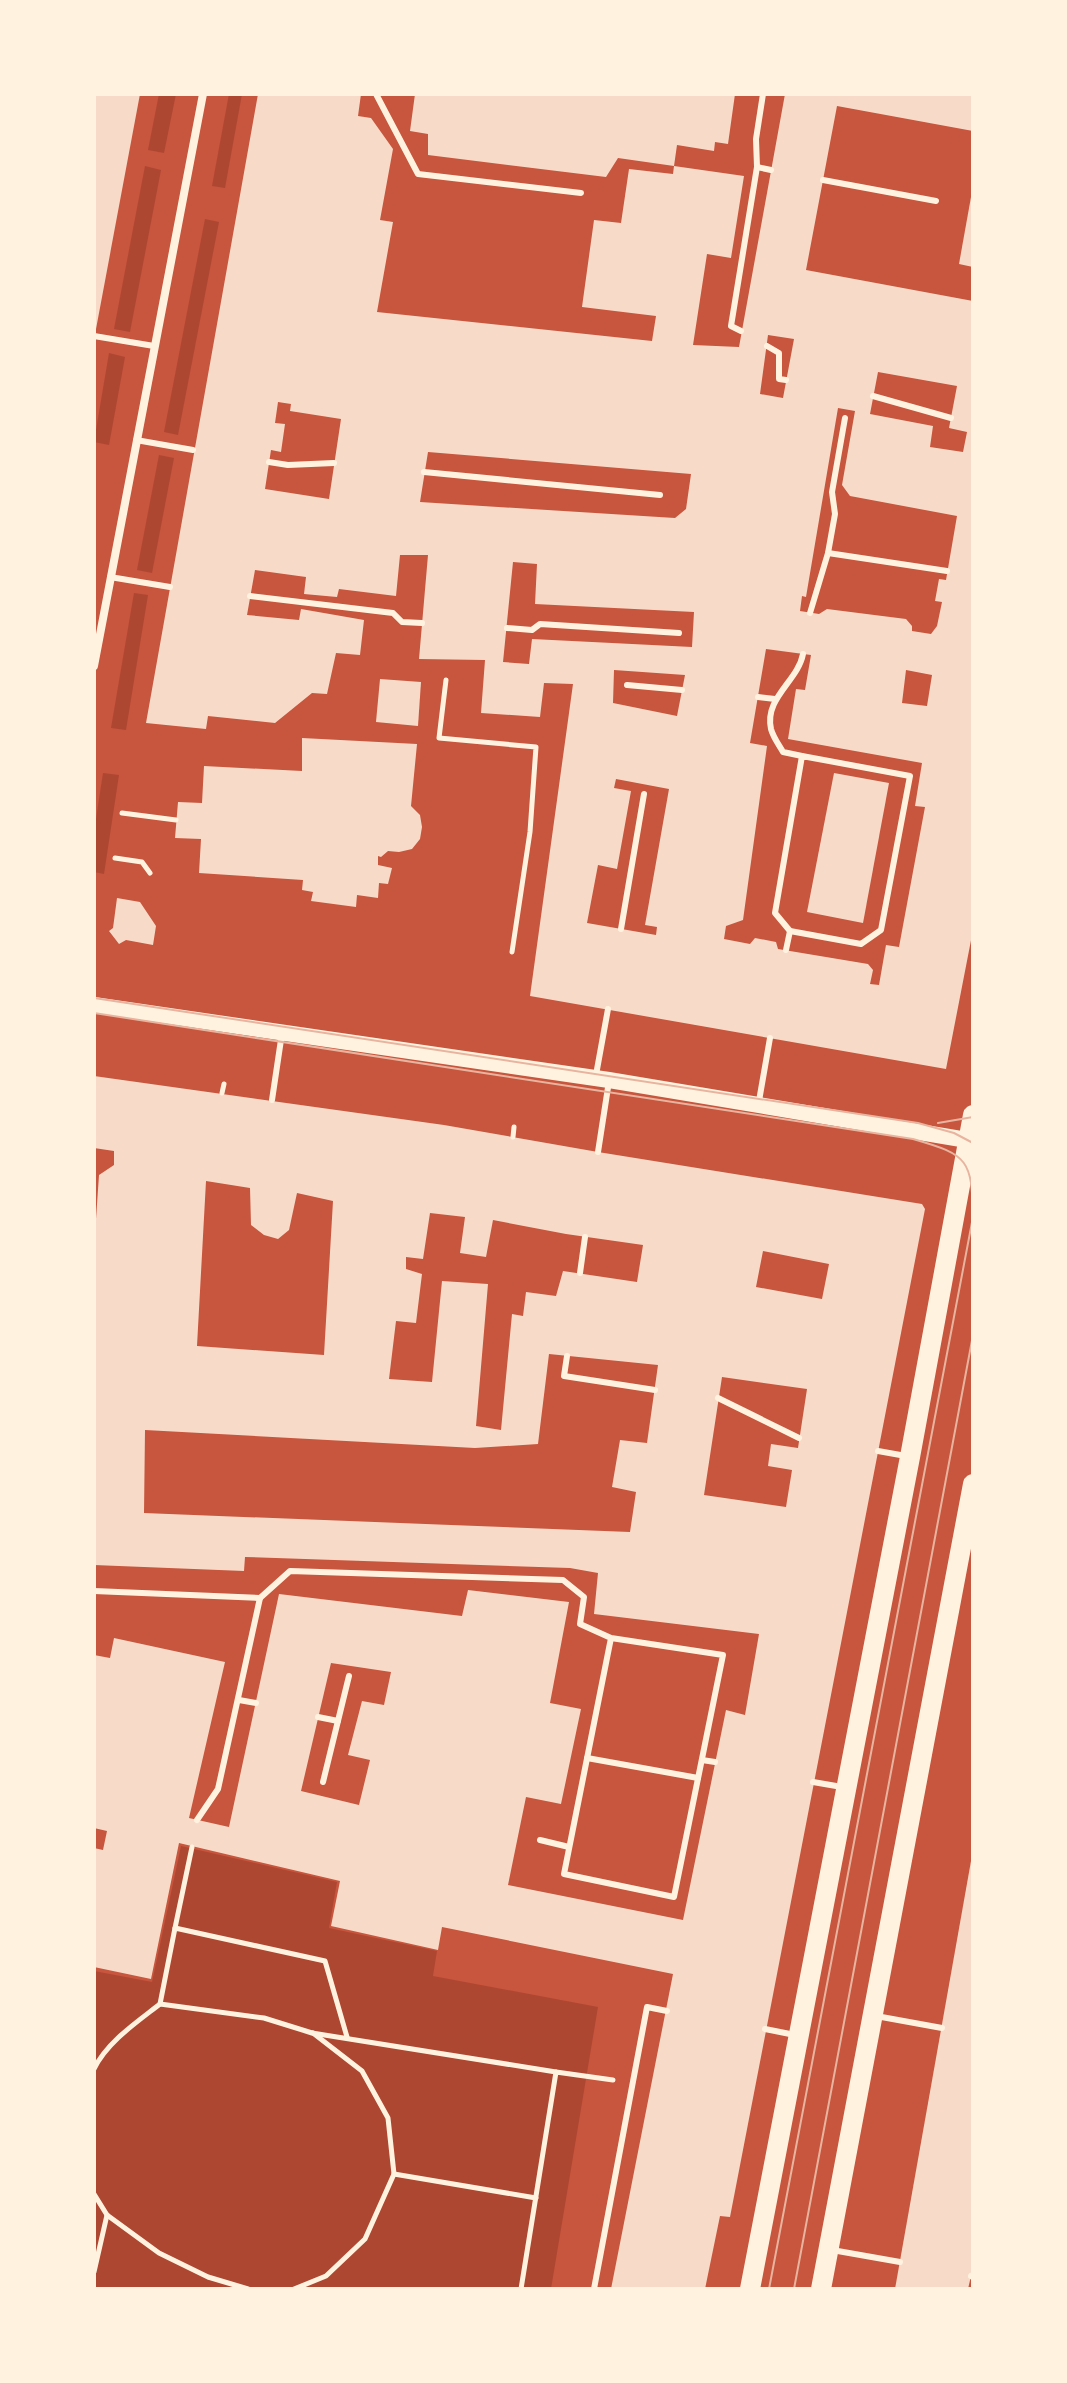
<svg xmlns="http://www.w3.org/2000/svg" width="1067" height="2383" viewBox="0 0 1067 2383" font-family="'PT Sans Narrow',sans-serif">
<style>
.green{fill:#ae4732}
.building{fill:#f7dbc8;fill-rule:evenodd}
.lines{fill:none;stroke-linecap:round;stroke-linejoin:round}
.path{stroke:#fff3e0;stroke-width:5}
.service{stroke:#fff3e0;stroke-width:6}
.minor{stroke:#fff3e0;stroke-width:8}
.secondary{stroke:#fff3e0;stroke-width:16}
.primary{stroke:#fff3e0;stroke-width:20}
.tram{stroke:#e9b49f;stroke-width:2}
</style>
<rect width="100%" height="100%" fill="#c8553d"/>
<!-- green -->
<g class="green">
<path d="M159 94H176L164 153 148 150Z"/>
<path d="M229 94H242L225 188 212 186Z"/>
<path d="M145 166 161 170 130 332 114 329Z"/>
<path d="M205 219 219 222 178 435 164 432Z"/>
<path d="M109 353 125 357 109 445 94 442Z"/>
<path d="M159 455 174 458 152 573 137 570Z"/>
<path d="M134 593 148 595 126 730 111 728Z"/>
<path d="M103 773 119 775 104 874 94 872V832Z"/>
<path d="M181 1846 337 1882 329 1928 437 1951 433 1976 598 2007 551 2289H94V1971L152 1982Z"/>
</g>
<!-- building -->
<g class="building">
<path d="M94 94H140L96 329 94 328Z"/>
<path d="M258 94H361L358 116 371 118 393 149 380 220 393 222 377 312 652 341 656 316 582 307 594 220 621 223 629 169 673 174 674 166 744 176 731 258 707 254 693 345 739 347 785 94H973V131L837 106 806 270 973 301V930L946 1069 530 996 573 684 544 683 540 717 481 713 485 660 419 659 428 555H400L396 596 339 589 337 597 304 594 306 577 255 570 247 615 299 620 301 609 364 620 360 655 336 653 327 694 312 693 275 723 208 716 206 729 146 723ZM768 335 794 339 783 398 760 394ZM878 372 957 386 949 428 967 432 963 452 930 447 933 426 870 414ZM278 402 291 404 290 411 341 419 329 499 265 489 271 450 281 452 285 424 275 423ZM838 408 855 411 842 485 850 496 957 516 946 580 939 579 935 601 942 602 937 626 931 634 912 631V626L906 619 827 609 819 614 800 611 802 596 806 597ZM428 452 691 474 686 509 675 518 420 502ZM513 562 537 564 535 604 694 612 692 647 532 639 529 664 503 662ZM766 649 811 655 805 690 796 689 788 739 922 763 915 806 925 807 899 947 886 945 879 985 870 984 873 970 868 964 778 949 776 942 755 938 750 944 724 939 726 926 743 920 767 746 750 743ZM614 670 685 675 677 716 613 703ZM906 670 932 675 927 706 902 703ZM616 779 669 789 645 925 657 927 656 935 587 923 598 865 617 869 631 791 614 788Z"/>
<path d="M415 94H735L728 144 715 142 714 151 677 145 674 166 618 158 606 177 428 155V134L410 131Z"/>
<path d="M971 197 973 198V267L959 264Z"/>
<path d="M380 679 421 682 418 726 376 722Z"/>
<path d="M302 738 417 744 411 806 420 815 422 827 420 839 412 849 399 852 388 851 381 857 378 856V865L392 868 388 884 379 883 378 898 357 895 356 907 311 901 313 892 302 890 303 880 199 873 201 839 175 838 178 802 202 803 204 766 302 771Z"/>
<path d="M834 773 889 783 863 923 807 912Z"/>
<path d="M117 898 140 902 156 926 153 945 126 940 119 944 109 931 113 928Z"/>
<path d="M94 1076 444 1125 598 1152 922 1204 925 1209 730 2217 720 2216 705 2289H611L673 1974 442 1927 438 1950 331 1926 340 1881 179 1843 151 1979 94 1967V1848L103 1850 107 1831 94 1828V1655L110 1658 114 1638 225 1662 189 1818 229 1827 279 1594 462 1616 468 1590 569 1602 550 1703 581 1709 561 1804 526 1797 508 1885 683 1920 726 1710 745 1715 759 1634 594 1614 598 1573 570 1568 245 1557 244 1571 94 1565V1248L99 1175 114 1165V1151L94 1148ZM206 1181 250 1188 251 1225 264 1235 278 1239 289 1230 297 1193 333 1201 324 1355 197 1346ZM430 1213 465 1217 460 1253 486 1257 493 1220 566 1234 643 1245 637 1282 563 1271 556 1296 526 1292 523 1316 512 1314 501 1430 476 1426 488 1284 442 1281 432 1382 389 1379 396 1321 416 1323 422 1274 406 1269V1257L423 1259ZM763 1251 829 1264 822 1299 756 1287ZM549 1354 658 1365 647 1443 620 1440 612 1487 636 1492 630 1532 144 1513 145 1430 475 1448 538 1444ZM722 1377 807 1389 798 1448 771 1444 768 1466 792 1470 786 1507 704 1495ZM331 1663 391 1672 384 1705 362 1701 348 1755 370 1760 359 1805 301 1791Z"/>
<path d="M971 1861 973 2262 971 2276 968 2289H895Z"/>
</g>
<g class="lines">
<!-- path -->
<g class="path">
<path d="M446 680 439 738 536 747 530 832 512 952"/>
<path d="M122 813 176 820"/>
<path d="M115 858 142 862 150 873"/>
<path d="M222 1093 224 1084"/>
<path d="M513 1137 514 1127"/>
<path d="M175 1928 192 1847"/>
<path d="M160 2004 175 1928 325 1961 347 2037"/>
<path d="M94 2069C107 2042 137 2022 160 2004L264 2018 312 2033 556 2072"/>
<path d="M394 2174 536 2198"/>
<path d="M94 2194 107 2215 159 2253 208 2277 248 2289"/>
<path d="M94 2272 107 2215"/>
<path d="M294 2289 326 2276 365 2239 394 2174 388 2118 362 2071 313 2033"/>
<path d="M521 2289 556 2072 613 2080"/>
</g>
<!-- service -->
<g class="service">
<path d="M376 94 418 174 581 193"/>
<path d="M757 167 771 170"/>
<path d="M823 180 936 201"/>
<path d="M741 331 731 326 757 167 756 139 763 94"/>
<path d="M94 336 154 346"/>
<path d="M767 346 779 353V379L786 380"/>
<path d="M873 396 951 418"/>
<path d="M136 440 193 450"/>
<path d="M269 462 288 465 334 463"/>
<path d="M424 472 660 495"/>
<path d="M828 553 947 571"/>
<path d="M110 577 170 587"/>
<path d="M250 596 393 613 402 622 422 623"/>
<path d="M810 613 828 553 835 514 832 492 845 418"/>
<path d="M507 628 532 630 540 624 679 633"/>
<path d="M627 685 682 690"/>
<path d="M758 697 775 699"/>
<path d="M802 756 910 776 881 930 861 944 790 931 775 913Z"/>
<path d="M802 756 783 752C779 745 773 737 771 729 764 698 798 681 803 654"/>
<path d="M621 929 644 794"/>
<path d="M786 950 790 931"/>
<path d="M596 1075 608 1009"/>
<path d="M272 1100 282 1033"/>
<path d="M759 1101 770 1038"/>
<path d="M598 1152 609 1081"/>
<path d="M580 1273 585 1237"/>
<path d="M567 1356 564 1376 655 1390"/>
<path d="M718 1398 799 1438"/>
<path d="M878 1451 906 1456"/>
<path d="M94 1591 260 1598 290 1571 563 1580 584 1597 580 1624 611 1638 723 1655 674 1897 564 1874 611 1638"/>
<path d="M239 1700 256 1703"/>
<path d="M318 1717 338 1721"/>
<path d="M587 1758 698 1778"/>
<path d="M702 1760 715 1762"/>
<path d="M323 1782 349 1676"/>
<path d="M813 1782 842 1787"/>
<path d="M197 1820 218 1789 260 1598"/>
<path d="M540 1840 569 1847"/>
<path d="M876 2016 942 2028"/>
<path d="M765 2029 795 2035"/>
<path d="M832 2250 900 2262"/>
<path d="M971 2276 973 2277"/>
<path d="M594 2289 647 2007 667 2011"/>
</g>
<!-- minor -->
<path class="minor" d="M94 666 203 94"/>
<!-- secondary -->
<path class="secondary" d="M94 1005 609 1080 973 1141"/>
<!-- primary -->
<g class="primary">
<path d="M750 2289 910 1457 973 1115"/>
<path d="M821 2289 973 1484"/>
</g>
<!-- tram -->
<g class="tram">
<path d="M94 998 918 1123 954 1133 973 1143"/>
<path d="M94 1013 913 1139C969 1155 972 1160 973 1218"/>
<path d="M938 1123 973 1117"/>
<path d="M769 2289 973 1217"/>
<path d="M794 2289 973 1335"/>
</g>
</g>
<!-- border -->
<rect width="1067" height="2383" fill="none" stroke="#fff3e0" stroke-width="192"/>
</svg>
